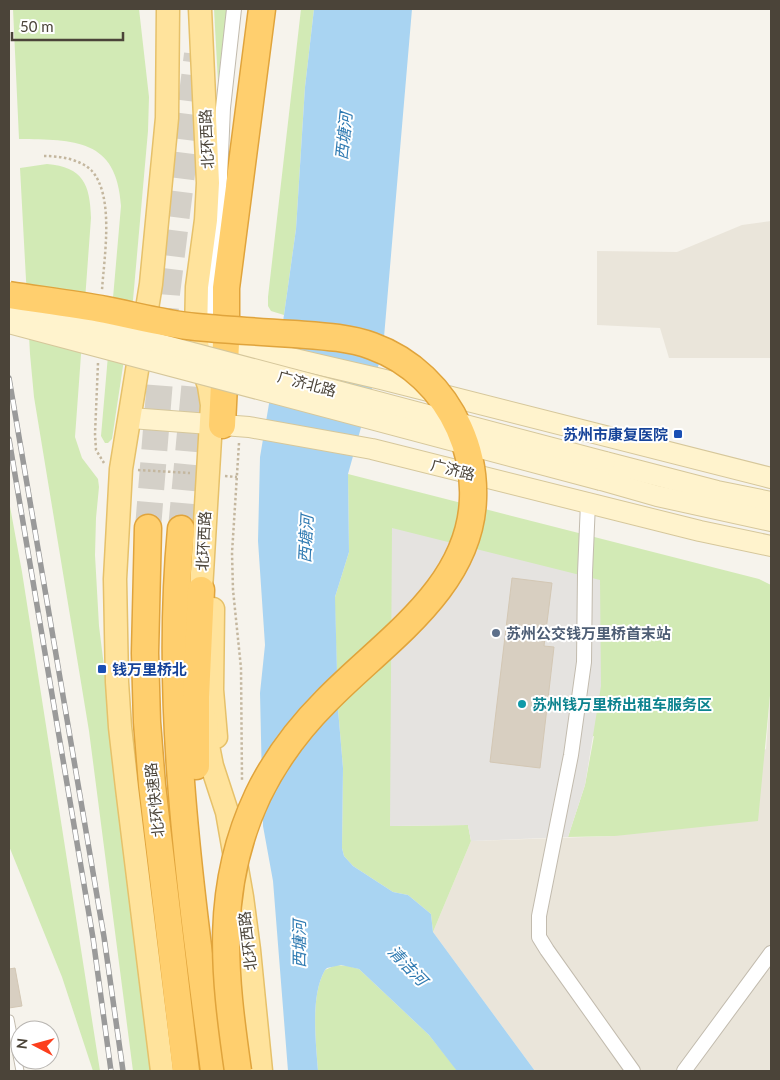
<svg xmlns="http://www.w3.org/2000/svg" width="780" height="1080" viewBox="0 0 780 1080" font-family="Lato,'Noto Sans SC',sans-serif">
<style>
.residential{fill:#eae5da}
.green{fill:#d2eab5}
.parking{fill:#e5e3e0}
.water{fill:#a9d4f2}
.building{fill:#d8cfc1;stroke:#d3c7b4}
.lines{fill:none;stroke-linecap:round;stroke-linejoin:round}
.highway-tunnel{stroke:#d4d0c8;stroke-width:26;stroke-dasharray:26 13;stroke-linecap:butt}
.lane-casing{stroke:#c2bbae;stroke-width:9}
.street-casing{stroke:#c2bbae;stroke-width:16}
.secondary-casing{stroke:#d6c79b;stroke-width:22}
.primary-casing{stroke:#e6c16a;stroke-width:25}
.highway-casing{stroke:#e0a43c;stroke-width:29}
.path{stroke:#c4b79f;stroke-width:2.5;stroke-dasharray:2.5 2.5;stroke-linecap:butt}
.lane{stroke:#fff;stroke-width:7}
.street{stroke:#fff;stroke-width:14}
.secondary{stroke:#fff3cd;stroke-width:20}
.primary{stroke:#ffe39c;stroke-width:22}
.highway{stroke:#ffcf6e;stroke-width:26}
.rail-casing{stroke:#9a9a9a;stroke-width:5.5}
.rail{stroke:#fff;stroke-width:4;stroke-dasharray:11;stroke-linecap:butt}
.secondary-bridge-casing{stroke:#d6c79b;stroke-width:22;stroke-linecap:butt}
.highway-bridge-casing{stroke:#e0a43c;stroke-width:29;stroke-linecap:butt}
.secondary-bridge{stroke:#fff3cd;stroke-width:20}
.highway-bridge{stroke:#ffcf6e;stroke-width:26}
.transit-dot{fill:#1a4fb4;stroke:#fff;stroke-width:2}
.service-dot{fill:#5c6f8a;stroke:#fff;stroke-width:2}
.culture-dot{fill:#0f9aa8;stroke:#fff;stroke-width:2}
.labels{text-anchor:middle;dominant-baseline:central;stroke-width:4;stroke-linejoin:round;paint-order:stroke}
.street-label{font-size:15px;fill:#4b4439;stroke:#fff}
.transit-label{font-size:15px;font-weight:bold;fill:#164399;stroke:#fff;text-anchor:end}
.service-label{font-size:15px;font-weight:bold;fill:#4e5e75;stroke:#fff;text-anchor:start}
.culture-label{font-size:15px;font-weight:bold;fill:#0d838f;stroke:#fff;text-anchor:start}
.water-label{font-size:16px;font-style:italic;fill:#2e7ab2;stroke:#fff}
</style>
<rect width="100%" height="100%" fill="#f6f3ec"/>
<!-- residential -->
<g class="residential">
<path d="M771 221V358H669L660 328 597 325V251L677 252 742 225Z"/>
<path d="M771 685V1071H535L433 932 471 841 615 836 766 749Z"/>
</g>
<!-- green -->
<g class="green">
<path d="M13 9H139L149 97 148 131 133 300 112 439 108 443H105L101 436 121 206C117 138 74 140 19 139Z"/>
<path d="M214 9H227L218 82Z"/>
<path d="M301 9H314L305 87 296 229 284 315 271 311 268 306V297Z"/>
<path d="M47 164C83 167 90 184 91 218L75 437 82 458 98 479 99 487 96 518 95 555 99 626 154 1071H133L89 731 34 397 30 354 20 168Z"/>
<path d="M348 474 759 579 771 585V685L758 821 615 836 568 837 585 785 594 736 390 826 468 825 471 841 433 932 431 914 408 895 393 892 353 866 344 856 342 848 343 768 338 709 335 608V597L349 552Z"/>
<path d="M9 501 22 572 100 1071H93L62 977 9 846Z"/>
<path d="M336 965 348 966 359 969 429 1035 457 1070 455 1071H318C316 1042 310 996 325 970Z"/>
</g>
<!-- parking -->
<path class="parking" d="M392 528 600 580 601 686 585 785 568 837 471 841 468 825 390 826Z"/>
<!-- water -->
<path class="water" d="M314 9H412L383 349 348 474 349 552 335 597 338 709 343 768 342 848 344 856 353 866 393 892 408 895 431 914 433 932 535 1071H457L429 1035 359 969 341 965 327 968 325 970C310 996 316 1042 318 1071H288L273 881 263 826 260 693 265 645 258 541 260 457 284 315 296 229 305 87Z"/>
<!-- building -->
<g class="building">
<path d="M512 578 552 583 544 646 554 647 540 768 490 762Z"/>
<path d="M15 968 22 1006 9 1008V969Z"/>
</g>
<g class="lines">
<!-- highway-tunnel -->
<g class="highway-tunnel">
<path d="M148 528 167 294 197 54"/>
<path d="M181 529 198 347"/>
</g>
<!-- lane casing -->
<g class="lane-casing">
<path id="lane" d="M10 1019 20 1071"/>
</g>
<!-- street casing -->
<g class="street-casing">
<g id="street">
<path d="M207 314 219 200 223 108 234 9"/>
<path d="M588 503 585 573 584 662 571 755 539 916V937L547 950 633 1071"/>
<path d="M684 1071 771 953"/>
</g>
</g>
<!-- secondary casing -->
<g class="secondary-casing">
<g id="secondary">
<path d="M213 340 381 379 771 478"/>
<path d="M131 418 249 427 372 449 700 531 771 546"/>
<path d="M605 462 717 491 771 502"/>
<path d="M601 480 657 496 771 521"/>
</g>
</g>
<!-- primary casing -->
<g class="primary-casing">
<g id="primary">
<path d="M200 9 208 183 206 220 197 287 196 335 199 357 209 386 212 405 201 590V608"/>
<path d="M213 609 212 690 216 737"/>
<path d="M206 720 207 741 212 766 227 812 242 897 249 950 261 1071"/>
<path d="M162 1071 127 788 120 727 117 682 115 579 121 469 151 284 167 118 168 9"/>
</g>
</g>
<!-- highway casing -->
<g class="highway-casing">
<g id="highway">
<path d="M222 425 226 343V288L262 9"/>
<path d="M148 528 145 653 147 722 152 785 186 1071"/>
<path d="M181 529C164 710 191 892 214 1071"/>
<path d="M196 766V697L201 590"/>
</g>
</g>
<!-- path -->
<g class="path">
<path d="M44 156C60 156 79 159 91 170 115 195 104 258 102 290"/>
<path d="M98 363 95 434 96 450 104 463"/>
<path d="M239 443 232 553 233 590 241 668 242 780"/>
<path d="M138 470 190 473"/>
<path d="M225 476 237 477"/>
</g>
<!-- lane -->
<use href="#lane" class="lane"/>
<!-- street -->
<use href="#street" class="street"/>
<!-- secondary -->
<use href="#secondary" class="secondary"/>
<!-- primary -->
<use href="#primary" class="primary"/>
<!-- highway -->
<use href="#highway" class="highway"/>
<!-- rail casing -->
<g class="rail-casing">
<g id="rail">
<path d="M9 378 104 937 123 1071"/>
<path d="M9 439 93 938 111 1071"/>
</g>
</g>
<!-- rail -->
<use href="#rail" class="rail"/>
<!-- secondary-bridge casing -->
<g class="secondary-bridge-casing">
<g id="secondary-bridge">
<path d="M15 306 605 462"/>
<path d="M9 323 601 480"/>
</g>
</g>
<!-- highway-bridge casing -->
<g class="highway-bridge-casing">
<path id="highway-bridge" d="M9 295C41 300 74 304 106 310 136 316 165 324 196 327 228 330 261 332 294 334 320 336 347 337 372 346 411 360 442 390 459 428 469 450 474 474 473 499 470 589 383 642 326 701 299 728 275 760 258 795 214 888 224 973 238 1071"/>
</g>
<!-- secondary-bridge -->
<use href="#secondary-bridge" class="secondary-bridge"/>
<!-- highway-bridge -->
<use href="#highway-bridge" class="highway-bridge"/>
</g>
<!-- markers -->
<g class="transit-dot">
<rect x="673" y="429" width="10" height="10" rx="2.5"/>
<rect x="97" y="664" width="10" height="10" rx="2.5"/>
</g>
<circle class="service-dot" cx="496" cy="633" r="5"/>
<circle class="culture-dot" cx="522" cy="704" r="5"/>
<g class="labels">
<!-- street labels -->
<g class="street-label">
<text transform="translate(206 139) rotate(-93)">北环西路</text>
<text transform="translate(307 383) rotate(15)">广济北路</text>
<text transform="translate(453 469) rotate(14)">广济路</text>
<text transform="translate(203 541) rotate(-87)">北环西路</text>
<text transform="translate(154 800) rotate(-96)">北环快速路</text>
<text transform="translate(247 941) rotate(-97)">北环西路</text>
</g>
<!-- transit labels -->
<g class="transit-label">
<text x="668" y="434">苏州市康复医院</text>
<text x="112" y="669" text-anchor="start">钱万里桥北</text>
</g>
<!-- service labels -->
<g class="service-label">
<text x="506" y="633">苏州公交钱万里桥首末站</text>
</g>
<!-- culture labels -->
<g class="culture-label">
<text x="532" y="704">苏州钱万里桥出租车服务区</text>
</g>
<!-- water labels -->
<g class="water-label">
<text transform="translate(343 136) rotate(-84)">西塘河</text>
<text transform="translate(305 539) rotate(-87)">西塘河</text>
<text transform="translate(298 944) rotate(-90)">西塘河</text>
<text transform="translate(408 965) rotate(46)">清洁河</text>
</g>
</g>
<!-- border -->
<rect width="780" height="1080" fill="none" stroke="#4b4439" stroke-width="20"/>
<!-- north arrow -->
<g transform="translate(35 1045) rotate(276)"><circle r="24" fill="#ffffff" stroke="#b7b4b0"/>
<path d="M0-4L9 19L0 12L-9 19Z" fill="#fc3f1d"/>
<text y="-8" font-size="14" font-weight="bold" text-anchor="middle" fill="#4b4439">N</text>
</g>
<!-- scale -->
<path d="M12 32v8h111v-8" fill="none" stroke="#4b4439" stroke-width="2.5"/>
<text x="20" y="32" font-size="15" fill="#4b4439" stroke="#ffffff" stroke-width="4" paint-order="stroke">50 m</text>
</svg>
